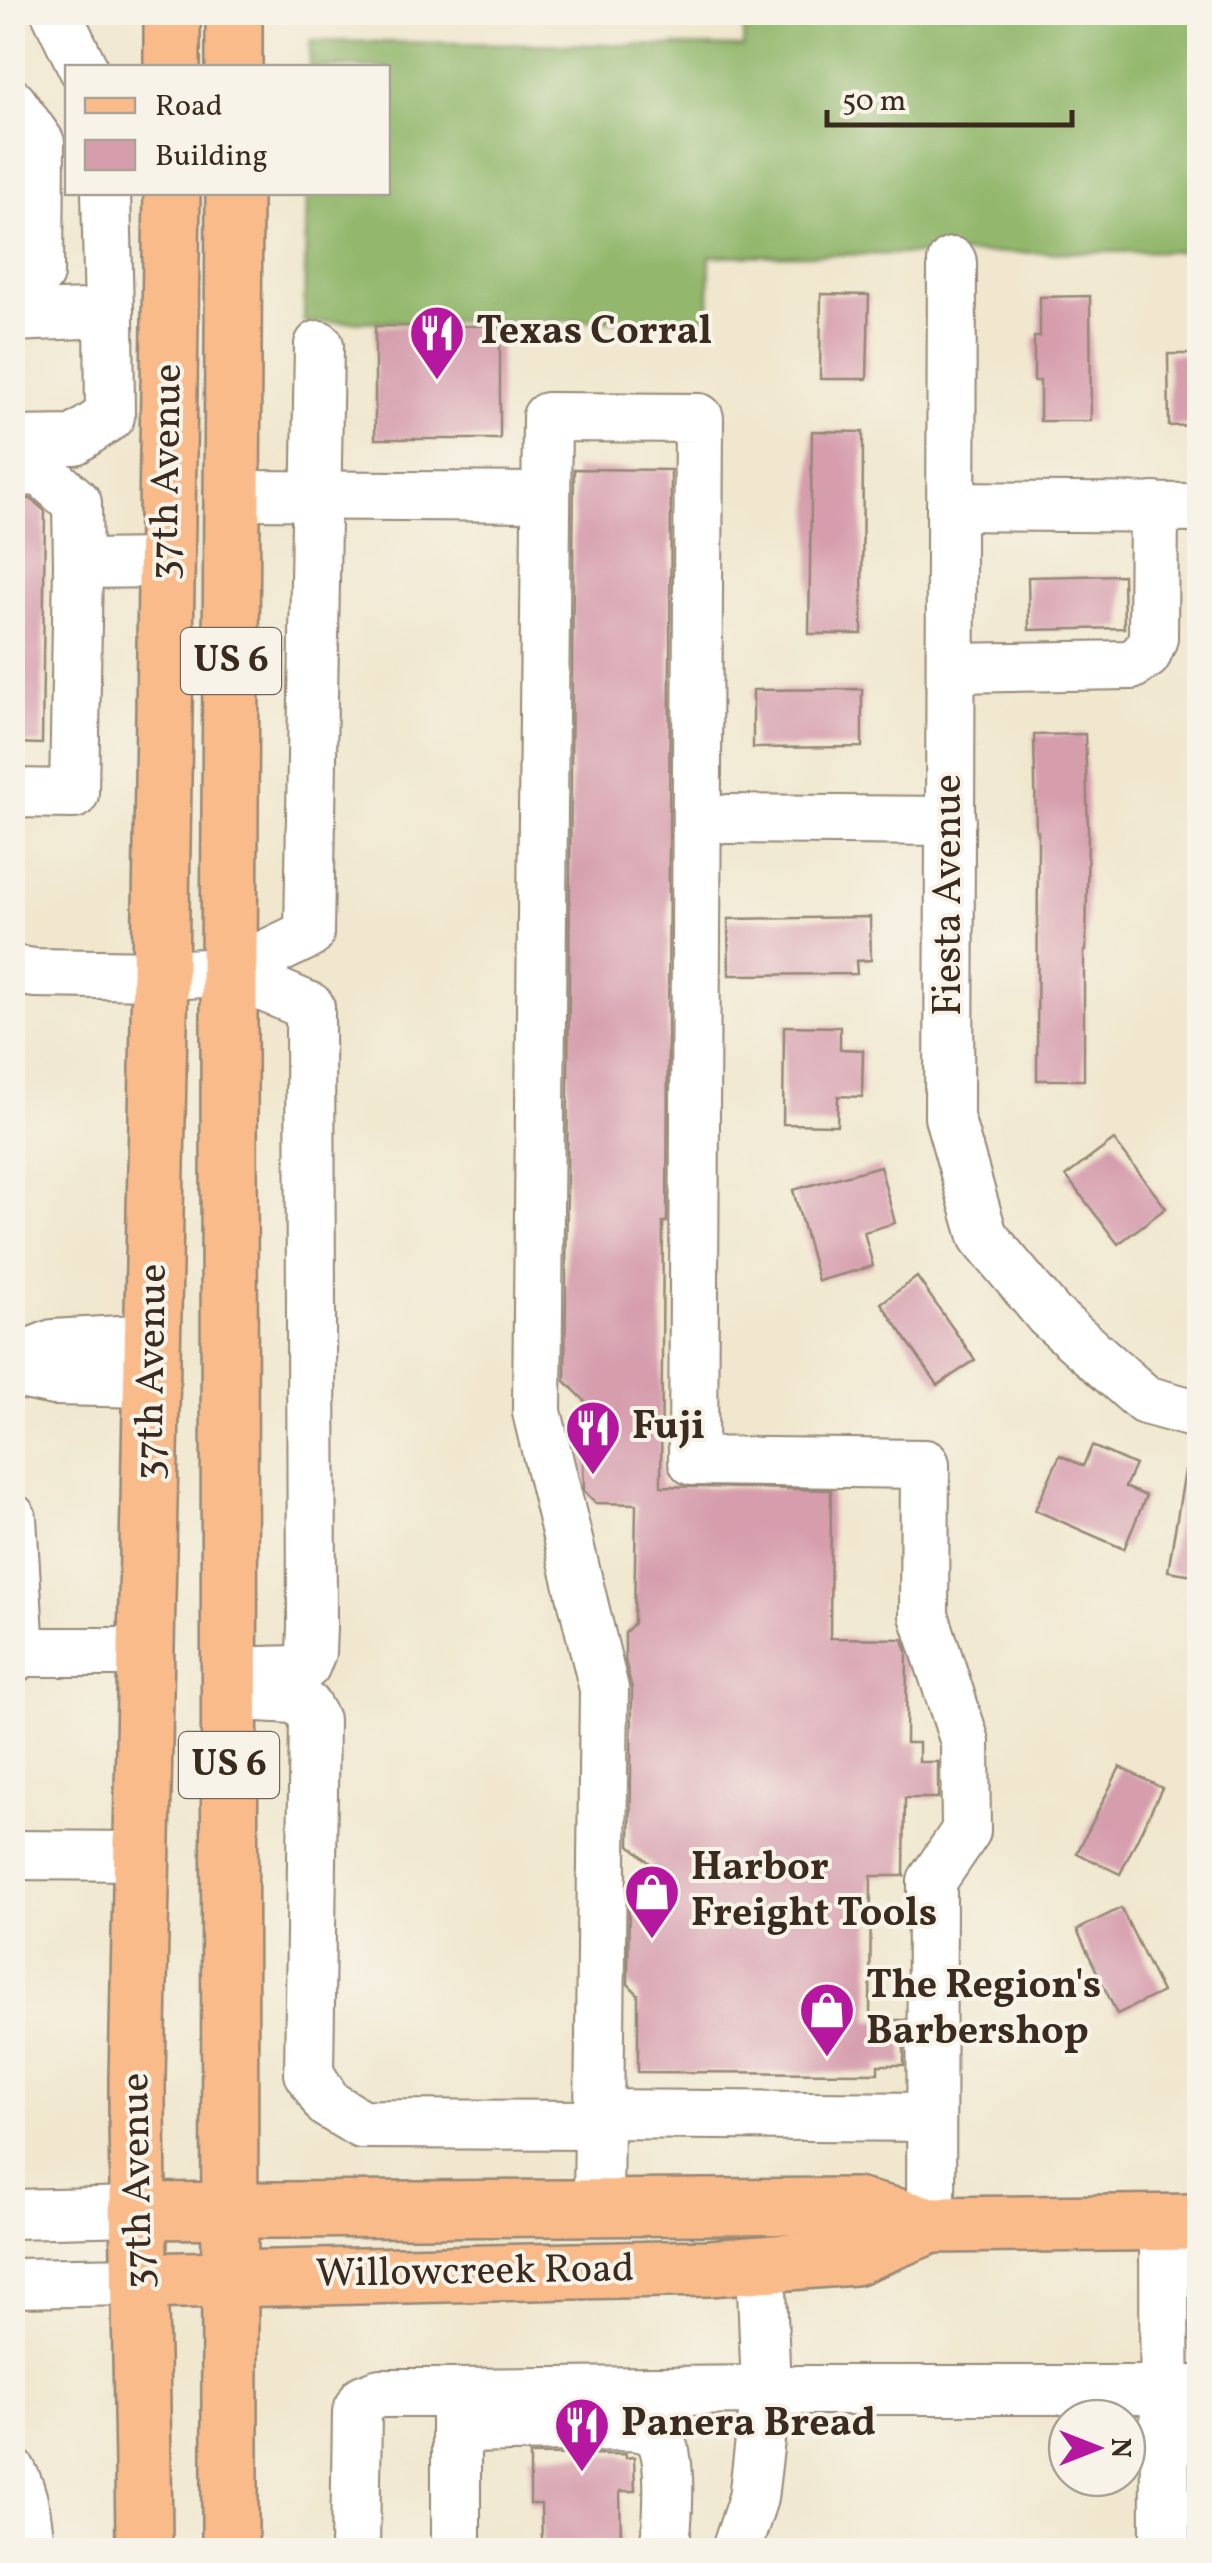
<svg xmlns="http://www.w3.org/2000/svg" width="1212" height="2563" viewBox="0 0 1212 2563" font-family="Vollkorn,serif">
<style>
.forest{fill:#93b86d;stroke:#677146;stroke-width:2.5}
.building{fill:#d69dad}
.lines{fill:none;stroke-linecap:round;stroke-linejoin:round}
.minor-casing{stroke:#968876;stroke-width:52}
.major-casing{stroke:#968876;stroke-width:60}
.minor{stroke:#fff;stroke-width:48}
.major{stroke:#fabb8b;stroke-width:55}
.labels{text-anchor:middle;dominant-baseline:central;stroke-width:8;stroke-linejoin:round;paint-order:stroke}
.shield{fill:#f7f3e8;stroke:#73665b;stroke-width:2.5}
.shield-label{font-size:38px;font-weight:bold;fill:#3b2a1e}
.poi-label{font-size:40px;font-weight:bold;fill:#3b2a1e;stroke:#f7f3e8;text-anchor:start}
.street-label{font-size:40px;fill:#3b2a1e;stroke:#f7f3e8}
</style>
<rect width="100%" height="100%" fill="#f7f3e8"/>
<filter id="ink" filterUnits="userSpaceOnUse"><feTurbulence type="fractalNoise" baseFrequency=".01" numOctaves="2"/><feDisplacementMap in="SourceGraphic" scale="20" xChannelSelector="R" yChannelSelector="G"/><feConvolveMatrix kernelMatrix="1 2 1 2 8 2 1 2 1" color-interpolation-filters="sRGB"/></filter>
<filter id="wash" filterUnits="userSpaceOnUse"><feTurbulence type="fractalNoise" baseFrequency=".0048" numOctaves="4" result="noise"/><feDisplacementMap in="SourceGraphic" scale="40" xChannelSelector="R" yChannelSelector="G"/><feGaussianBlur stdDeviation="2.25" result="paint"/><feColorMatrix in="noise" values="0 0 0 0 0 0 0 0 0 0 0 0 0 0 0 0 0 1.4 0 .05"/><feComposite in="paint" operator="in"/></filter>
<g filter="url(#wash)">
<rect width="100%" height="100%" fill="#f0e7ce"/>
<!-- forest -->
<path class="forest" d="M745 13H1199V251L710 256 709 320 304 322 307 193 388 192V68L310 67V41L743 47Z"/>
<g id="blocks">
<!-- building -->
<g class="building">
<path d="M821 294 869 295 867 379H820Z"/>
<path d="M1090 296 1091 421H1040V381H1034V337H1040V297Z"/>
<rect x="375" y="326" width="125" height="113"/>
<path d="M1168 354H1200V425L1169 426Z"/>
<path d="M812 431 863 432 862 634H809Z"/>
<path d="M574 469 671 470 667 1222H663L661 1486 831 1490 830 1638 903 1639 907 1651 906 1743H919V1762H938V1798H905L904 1876H871L870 2020H904V2065H878V2073L638 2072V1994L628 1984 629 1891 653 1866 630 1845 632 1689 625 1660V1633L634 1623 636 1504 596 1503 584 1491 583 1457 601 1440V1417L565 1381Z"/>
<path d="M12 499H31L45 511 42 744 12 743Z"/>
<path d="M1123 575 1124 628 1029 630 1028 577Z"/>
<path d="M862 689V747L753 748V690Z"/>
<path d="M1085 734 1088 830 1086 951H1084V1080H1037L1038 831H1036L1034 735Z"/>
<path d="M870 917 871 960 856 961 857 974 729 975 728 919Z"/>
<path d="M784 1026 840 1027V1049L863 1050 862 1097 838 1096 837 1125 783 1124Z"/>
<path d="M1114 1140 1166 1208 1118 1244 1066 1176Z"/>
<path d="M880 1166 895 1223 864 1232 873 1266 818 1281 793 1190Z"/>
<path d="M917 1277 975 1360 938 1385 881 1303Z"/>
<path d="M1092 1446 1135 1465 1125 1487 1146 1496 1124 1549 1035 1510 1060 1455 1083 1466Z"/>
<path d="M1185 1471 1200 1472V1576L1168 1571Z"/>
<path d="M1120 1767 1162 1788 1120 1874 1077 1853Z"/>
<path d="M1121 1908 1162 1992 1117 2014 1077 1930Z"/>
<path d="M625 2454V2458L634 2457 635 2491H620L621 2543 542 2544 541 2504H530V2455Z"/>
</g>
</g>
</g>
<g filter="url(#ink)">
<use href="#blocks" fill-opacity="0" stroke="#968876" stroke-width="2.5"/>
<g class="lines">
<!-- minor casing -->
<g class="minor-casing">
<g id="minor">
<path d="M56 12 83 68"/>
<path d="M12 103 40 143 39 274"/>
<path d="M952 262 949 1117 983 1236 1049 1315 1145 1400 1200 1415"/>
<path d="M12 317 109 313 106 192"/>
<path d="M12 441 74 440 110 416 109 313"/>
<path d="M12 472 41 471 77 503 78 564"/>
<path d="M233 495 546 497"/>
<path d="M951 506 1200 508"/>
<path d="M951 668 1131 665 1146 655 1153 638 1154 507"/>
<path d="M12 793 74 794 78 564 167 563"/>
<path d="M728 819 951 821"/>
<path d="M12 970 35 973 160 975 229 972 309 934 319 345"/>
<path d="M229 972 310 1007 312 1627 311 1652 306 1665 294 1670 229 1672"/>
<path d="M12 1360 53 1344 153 1338"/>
<path d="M12 1372 54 1381 152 1383"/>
<path d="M12 1518 20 1652"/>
<path d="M12 1660 20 1652H146"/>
<path d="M238 1696 294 1699 306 1706 314 1720 309 2073 328 2104 361 2124 598 2125"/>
<path d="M12 1855 142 1856"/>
<path d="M598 2114 930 2117"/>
<path d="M598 2208 604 1689 537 1412 547 417 699 418 693 1461 925 1464 924 1615 965 1742 966 1831 932 1881 931 2225"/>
<path d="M12 2214 137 2211"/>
<path d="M1164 2222 1165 2550"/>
<path d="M12 2283 140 2281"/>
<path d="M456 2429 632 2426C643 2428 653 2429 660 2439 673 2456 668 2529 663 2550"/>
<path d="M12 2472C25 2496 28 2524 30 2550"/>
<path d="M355 2550 357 2412 364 2399 380 2393H456"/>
<path d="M456 2550V2393L766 2390H1200"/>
<path d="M736 2550 753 2498 766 2390 761 2264"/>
</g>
</g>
<!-- major casing -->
<g class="major-casing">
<g id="major">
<path d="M172 68V12"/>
<path d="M234 68V12"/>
<path d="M137 2211 855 2206 931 2225 1200 2222"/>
<path d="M140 2281 709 2268 854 2257 931 2225"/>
<path d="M144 2550C143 2393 137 2236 137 2079L160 975 172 192"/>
<path d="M230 2550 229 972 234 192"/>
</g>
</g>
<!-- minor -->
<use href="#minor" class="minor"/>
<!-- major -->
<use href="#major" class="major"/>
</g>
</g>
<!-- icons -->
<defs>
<g id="restaurant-pin" transform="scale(2.875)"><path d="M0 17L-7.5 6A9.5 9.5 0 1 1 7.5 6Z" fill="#b5179e" stroke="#f7f3e8"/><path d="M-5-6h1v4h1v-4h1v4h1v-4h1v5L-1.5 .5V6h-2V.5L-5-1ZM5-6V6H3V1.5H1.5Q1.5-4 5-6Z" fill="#fff"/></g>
<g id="shop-pin" transform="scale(2.875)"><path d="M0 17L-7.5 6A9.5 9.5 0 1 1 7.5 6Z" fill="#b5179e" stroke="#f7f3e8"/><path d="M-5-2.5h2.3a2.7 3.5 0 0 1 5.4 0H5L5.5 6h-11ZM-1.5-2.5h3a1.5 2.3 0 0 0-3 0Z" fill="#fff"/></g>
</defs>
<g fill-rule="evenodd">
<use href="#restaurant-pin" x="437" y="333"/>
<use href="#restaurant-pin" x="593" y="1428"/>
<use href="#shop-pin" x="652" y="1892"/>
<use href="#shop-pin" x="827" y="2010"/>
<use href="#restaurant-pin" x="582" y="2425"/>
</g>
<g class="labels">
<!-- shield labels -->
<g class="shield">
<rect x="181" y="628" width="100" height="66" rx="8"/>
<rect x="179" y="1732" width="100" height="66" rx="8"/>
</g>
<g class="shield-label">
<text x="231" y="661">US 6</text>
<text x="229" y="1765">US 6</text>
</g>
<!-- poi labels -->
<g class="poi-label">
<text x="476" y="333">Texas Corral</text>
<text x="632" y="1428">Fuji</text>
<text x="691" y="1869">Harbor<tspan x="691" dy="46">Freight Tools</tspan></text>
<text x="866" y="1987">The Region's<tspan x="866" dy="46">Barbershop</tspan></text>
<text x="621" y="2425">Panera Bread</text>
</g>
<!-- street labels -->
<g class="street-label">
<text transform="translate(168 472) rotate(-89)">37th Avenue</text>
<text transform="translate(950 895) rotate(-90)">Fiesta Avenue</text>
<text transform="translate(153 1372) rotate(-89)">37th Avenue</text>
<text transform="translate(139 2181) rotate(-91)">37th Avenue</text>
<text transform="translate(475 2273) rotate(-1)">Willowcreek Road</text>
</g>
</g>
<!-- margin -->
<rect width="1212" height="2563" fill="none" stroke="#f7f3e8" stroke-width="50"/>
<!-- legend -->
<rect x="65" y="65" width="325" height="130" fill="#f7f3e8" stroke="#aca397" stroke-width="2.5"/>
<rect x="85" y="98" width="50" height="15" fill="#fabb8b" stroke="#aca397" stroke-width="2.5"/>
<text x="155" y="115" font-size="30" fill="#3b2a1e">Road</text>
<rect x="85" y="140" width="50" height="30" fill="#d69dad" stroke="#aca397" stroke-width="2.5"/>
<text x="155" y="165" font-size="30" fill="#3b2a1e">Building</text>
<!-- north arrow -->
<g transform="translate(1097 2448) rotate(90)"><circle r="48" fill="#f7f3e8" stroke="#aca397" stroke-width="2.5"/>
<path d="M0-8L18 38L0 25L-18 38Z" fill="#b5179e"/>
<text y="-15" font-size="28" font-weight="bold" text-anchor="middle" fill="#3b2a1e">N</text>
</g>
<!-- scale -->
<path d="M827 110v15h245v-15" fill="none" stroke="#3b2a1e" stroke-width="5"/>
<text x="842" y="110" font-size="30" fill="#3b2a1e" stroke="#f7f3e8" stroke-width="8" paint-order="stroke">50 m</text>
</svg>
